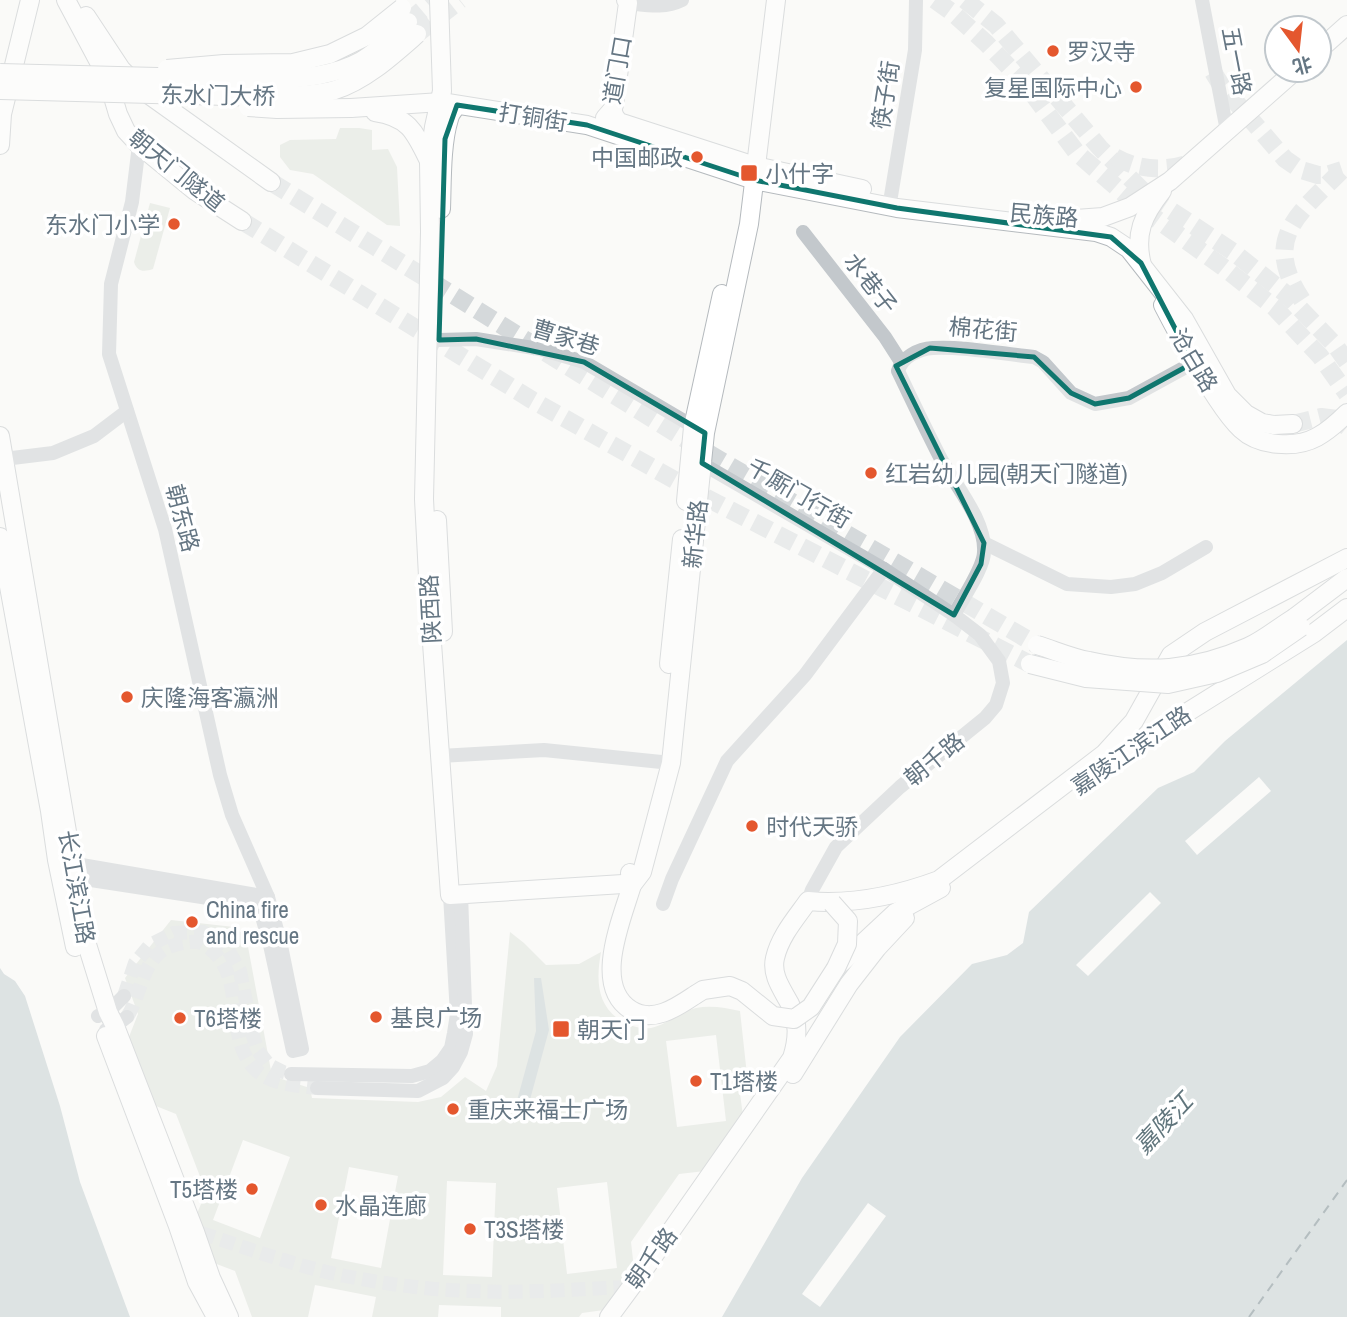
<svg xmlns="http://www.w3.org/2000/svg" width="1347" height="1317" viewBox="0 0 1347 1317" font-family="'Archivo Narrow','Noto Sans SC',sans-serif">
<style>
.green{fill:#dadfd7;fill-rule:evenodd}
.water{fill:#bbc7cb}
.pier{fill:#fafaf8}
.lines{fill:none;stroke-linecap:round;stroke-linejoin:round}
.ferry{stroke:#60757c;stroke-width:2;stroke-dasharray:9 7;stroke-linecap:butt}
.minor-tunnel{stroke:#d5d9db;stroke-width:14;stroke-dasharray:14 7;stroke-linecap:butt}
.major-tunnel{stroke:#d5d9db;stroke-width:18;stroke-dasharray:18 9;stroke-linecap:butt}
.major-casing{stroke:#b5babe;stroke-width:20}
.minor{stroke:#c3c8cc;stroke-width:14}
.major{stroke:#fff;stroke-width:18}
.rail{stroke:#a2aab0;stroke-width:3.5;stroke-dasharray:10 5;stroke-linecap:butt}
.major-bridge-casing{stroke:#b5babe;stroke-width:20;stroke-linecap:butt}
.major-bridge{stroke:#fff;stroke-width:18}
.marked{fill:none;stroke:#0f766e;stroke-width:5;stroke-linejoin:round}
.poi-dot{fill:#e4572e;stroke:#fff;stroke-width:2.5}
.labels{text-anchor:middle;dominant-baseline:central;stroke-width:7;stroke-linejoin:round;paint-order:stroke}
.poi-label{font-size:23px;fill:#657683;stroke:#fff;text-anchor:start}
.street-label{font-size:23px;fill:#657683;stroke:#fff}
.water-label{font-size:24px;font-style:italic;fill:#60757c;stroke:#fff}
</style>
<rect width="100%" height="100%" fill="#fafaf8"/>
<!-- green -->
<g class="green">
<path d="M340 128H359L372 130V150L388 149 397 167 400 226 387 225 313 174 290 170 280 157V145L290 140 336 139Z"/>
<path d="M150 203 170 208 153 269C144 272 137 272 134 262Z"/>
<path d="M171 920 234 927 246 936 272 1076 310 1088 312 1098 418 1102 441 1097 465 1077 486 1091 497 1066 510 932 524 943 546 965 579 964 601 952C596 980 596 1008 625 1023 633 1027 642 1029 651 1028 668 1024 680 1012 696 1008 711 1005 726 1008 740 1011L747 1075 739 1086 743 1116 705 1171 679 1174 631 1242 634 1269 604 1310 582 1313 579 1317H501V1307L439 1305 438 1317H372L376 1297 315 1285 308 1317H252L235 1271 214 1263 196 1216 206 1192 176 1114 151 1104 127 1042 138 1014 125 978ZM716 1035 726 1121 677 1127 666 1041ZM243 1140 290 1157 260 1238 213 1220ZM349 1167 398 1176 381 1268 331 1258ZM447 1181 496 1183 492 1277 443 1275ZM607 1182 617 1268 567 1274 557 1188Z"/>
</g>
<!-- water -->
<g class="water">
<path d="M1347 640V1317H722L802 1178 900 1037 972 964 1007 955 1023 943 1029 912 1158 788 1194 772 1225 741Z"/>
<path d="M0 968 4 974 15 981 25 996 60 1106 80 1182 130 1317H0Z"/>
<path d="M534 978H541L549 1030 528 1107 515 1108 536 1031Z"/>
</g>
<!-- pier -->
<g class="pier">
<path d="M1259 777 1271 791 1197 855 1185 841Z"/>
<path d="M1150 892 1161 903 1088 976 1076 965Z"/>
<path d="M868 1203 886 1216 820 1307 802 1294Z"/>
</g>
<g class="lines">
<!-- ferry -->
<path class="ferry" d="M1249 1317 1347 1180"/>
<!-- minor-tunnel -->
<g class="minor-tunnel">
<path d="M124 996 135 963 150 945 174 933 203 932 226 946 240 971 252 1033 258 1051 269 1065 283 1072 291 1074"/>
<path d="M127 1017C139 999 141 971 157 955 166 946 179 943 191 942 198 941 200 942 206 946 248 973 223 1033 253 1067 269 1085 294 1085 317 1088"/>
<path d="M201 1233C249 1249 296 1266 345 1276 386 1284 429 1290 472 1291 521 1293 571 1290 621 1287"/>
</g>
<!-- major-tunnel -->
<g class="major-tunnel">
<path d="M935 0 953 13 986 43 1026 85 1077 153 1137 205 1223 267 1274 307 1320 356 1347 394"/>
<path d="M965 0 996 25 1100 148 1146 194 1232 251 1286 294 1335 345 1347 362"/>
<path d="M408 22 434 0"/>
<path d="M417 34 460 0"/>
<path d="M1213 72 1221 85 1285 159 1301 170 1318 175H1327L1342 170"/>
<path d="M1115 157C1140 171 1168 172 1195 161"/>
<path d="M271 182 696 446 1037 645"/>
<path d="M242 221 532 400 703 496 1030 664"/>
<path d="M1302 300C1261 238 1299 214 1341 171"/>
<path d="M1293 424 1321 417 1337 419 1347 427"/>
</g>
<!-- major casing -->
<g class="major-casing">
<g id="major">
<path d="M66 0 99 62 110 87 118 114 126 131 139 145 194 190 242 221"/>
<path d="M439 0 442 91 434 127 429 161 430 232 424 499 430 615 450 895 623 884 632 885 642 872 671 763 705 433 749 224 776 0"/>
<path d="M86 16 121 69 141 89 271 182"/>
<path d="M1319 50 1347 25"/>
<path d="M351 108 441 102 587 125 754 180 897 208 1096 232 1111 237 1129 249 1184 319 1227 395 1246 414 1262 423 1274 425 1293 424"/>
<path d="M612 110 615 117 619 122 755 166 862 189"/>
<path d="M375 112C409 117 415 132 429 161"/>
<path d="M605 118 612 110 614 105 628 3 626 0"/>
<path d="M0 145 2 114 30 0"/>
<path d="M441 209C442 183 441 144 449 119 450 113 454 110 457 105"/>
<path d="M1063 218 1076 219 1103 217 1130 207 1170 181 1296 70"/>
<path d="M1142 265C1134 234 1143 215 1162 191"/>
<path d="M1163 305C1179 336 1195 366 1214 394 1222 406 1230 419 1241 429 1259 446 1295 449 1317 437 1328 431 1338 422 1347 413"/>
<path d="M0 436 85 938 108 1012 115 1026 195 1232 211 1278 229 1317"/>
<path d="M686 501 693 427 722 294"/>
<path d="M437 520 443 632"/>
<path d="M0 537 50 811 57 860 75 947"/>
<path d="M1294 618 1347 578"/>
<path d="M669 664 682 539"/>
<path d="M1103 765 1314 633 1347 608"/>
<path d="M630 873 632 885C622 919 592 986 631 1010 653 1024 677 1007 695 995"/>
<path d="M836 968 895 913 941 888"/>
<path d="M106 1036 178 1226 197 1282 216 1317"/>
<path d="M793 1074 849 984 877 948 905 918"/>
<path d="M609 1317 643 1271 792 1058C798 1039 799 1022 790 1004 782 989 771 975 775 958 780 936 796 918 808 901 854 905 896 896 939 880L1104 754 1134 721 1171 655 1205 632 1347 558"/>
</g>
</g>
<!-- minor -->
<g class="minor">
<path d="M1202 0 1227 131"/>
<path d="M628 3C647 5 664 9 682 0"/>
<path d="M139 145 132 202 111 284 109 354 165 529 220 775 232 815 268 897 259 906"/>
<path d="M891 196 915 50 916 0"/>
<path d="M803 232 885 337 901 362"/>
<path d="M439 340 476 339 540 349 584 362 701 431"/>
<path d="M4 459 53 453 94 436 127 411"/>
<path d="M694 459 884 569 954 615 980 635 999 661 1003 683 996 705 985 718 900 787 836 847 812 890 808 901"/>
<path d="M984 543 1067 584 1111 587 1135 584 1162 573 1206 547"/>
<path d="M954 615C962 599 984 568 984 552 986 521 955 485 941 459 926 430 912 400 898 371 902 357 918 349 933 348 963 346 1003 354 1034 357L1043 362 1071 393 1095 404 1129 398 1193 363"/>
<path d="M440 756 544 750 671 763"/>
<path d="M64 862 268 897 280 941 302 1049 293 1051 270 945 259 906 65 876"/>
<path d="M663 904 672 879 727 761 805 675 884 569"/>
<path d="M98 1016 108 1012 124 996"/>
<path d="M106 1030 115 1026 127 1017"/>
<path d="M291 1074 412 1076 430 1071 442 1061 451 1048 454 1033 457 1014 450 895"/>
<path d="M317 1088 418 1091 443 1078 453 1067 461 1052 466 1034 461 894"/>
</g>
<!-- major -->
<use href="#major" class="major"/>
<!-- rail -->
<path class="rail" d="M0 76 93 79"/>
<!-- major-bridge casing -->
<g class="major-bridge-casing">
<g id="major-bridge">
<path d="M167 69 224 64 293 63 330 54 367 36 402 8"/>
<path d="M0 73 271 80C301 78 334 76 361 61 379 51 393 35 408 22"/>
<path d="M0 90 268 97C290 96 313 96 335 90 366 80 393 55 417 34"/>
<path d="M248 107 277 109 351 108"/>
<path d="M1037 645C1054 650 1071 658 1089 661 1146 674 1194 671 1248 647 1264 640 1279 627 1294 618"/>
<path d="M1030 664 1086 678 1168 684 1217 673 1262 654 1301 627"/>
<path d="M695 995 703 990 730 986 742 991 773 1016 794 1019 811 1007 836 968 847 944 848 921 832 903"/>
</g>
</g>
<!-- major-bridge -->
<use href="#major-bridge" class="major-bridge"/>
</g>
<!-- marked area -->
<path d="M0 0H1347V1317H0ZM457 105 587 125 754 180 897 208 1111 237 1141 263 1193 363 1129 398 1095 404 1071 393 1034 357 930 348 896 366 984 543 981 564 954 615 702 463 705 433 584 362 476 339 439 340 445 139Z" fill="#fafaf8" fill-opacity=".55" fill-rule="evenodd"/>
<path class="marked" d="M457 105 587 125 754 180 897 208 1111 237 1141 263 1193 363 1129 398 1095 404 1071 393 1034 357 930 348 896 366 984 543 981 564 954 615 702 463 705 433 584 362 476 339 439 340 445 139Z"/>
<!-- markers -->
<g class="poi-dot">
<circle cx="1053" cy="51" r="7"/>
<circle cx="1136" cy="87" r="7"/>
<circle cx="697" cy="157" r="7"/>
<rect x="740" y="164" width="18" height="18" rx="3.5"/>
<circle cx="174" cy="224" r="7"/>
<circle cx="871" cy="473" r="7"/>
<circle cx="127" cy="697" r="7"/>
<circle cx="752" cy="826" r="7"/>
<circle cx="192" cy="922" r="7"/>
<circle cx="376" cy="1017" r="7"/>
<circle cx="180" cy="1018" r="7"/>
<rect x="552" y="1020" width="18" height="18" rx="3.5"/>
<circle cx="696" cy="1081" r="7"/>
<circle cx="453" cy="1109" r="7"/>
<circle cx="252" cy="1189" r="7"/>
<circle cx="321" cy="1205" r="7"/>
<circle cx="470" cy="1229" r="7"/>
</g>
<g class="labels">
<!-- poi labels -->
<g class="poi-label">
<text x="1067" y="51">罗汉寺</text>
<text x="1122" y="87" text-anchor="end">复星国际中心</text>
<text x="683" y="157" text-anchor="end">中国邮政</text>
<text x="765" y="173">小什字</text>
<text x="160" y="224" text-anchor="end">东水门小学</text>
<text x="885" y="473">红岩幼儿园(朝天门隧道)</text>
<text x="141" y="697">庆隆海客瀛洲</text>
<text x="766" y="826">时代天骄</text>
<text x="206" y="909">China fire<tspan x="206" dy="26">and rescue</tspan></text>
<text x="390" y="1017">基良广场</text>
<text x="194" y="1018">T6塔楼</text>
<text x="577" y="1029">朝天门</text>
<text x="710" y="1081">T1塔楼</text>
<text x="467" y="1109">重庆来福士广场</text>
<text x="238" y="1189" text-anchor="end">T5塔楼</text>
<text x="335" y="1205">水晶连廊</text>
<text x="484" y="1229">T3S塔楼</text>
</g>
<!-- street labels -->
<g class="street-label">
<text transform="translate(1237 61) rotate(79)">五一路</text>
<text transform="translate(617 70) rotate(-80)">道门口</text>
<text transform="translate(218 95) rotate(1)">东水门大桥</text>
<text transform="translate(885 95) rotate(-81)">筷子街</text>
<text transform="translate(533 117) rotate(9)">打铜街</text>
<text transform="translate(177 170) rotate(39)">朝天门隧道</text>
<text transform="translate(1044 215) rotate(5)">民族路</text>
<text transform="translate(871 283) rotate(52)">水巷子</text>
<text transform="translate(983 329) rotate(5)">棉花街</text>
<text transform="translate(566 337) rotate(17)">曹家巷</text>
<text transform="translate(1194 360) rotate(59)">沧白路</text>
<text transform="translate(799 493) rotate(30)">千厮门行街</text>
<text transform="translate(183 518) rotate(75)">朝东路</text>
<text transform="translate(695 534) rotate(-84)">新华路</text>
<text transform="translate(430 609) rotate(-93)">陕西路</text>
<text transform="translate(1131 750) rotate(-34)">嘉陵江滨江路</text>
<text transform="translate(934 759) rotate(-39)">朝千路</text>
<text transform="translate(77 887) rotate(80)">长江滨江路</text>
<text transform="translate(651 1258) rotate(-54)">朝千路</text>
</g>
<!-- water labels -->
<g class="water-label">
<text transform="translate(1163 1123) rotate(-47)">嘉陵江</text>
</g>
</g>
<!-- north arrow -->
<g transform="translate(1298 49) rotate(165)"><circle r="33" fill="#ffffff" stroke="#c1c8cd" stroke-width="2"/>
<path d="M0-5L12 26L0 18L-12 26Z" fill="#e4572e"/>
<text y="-10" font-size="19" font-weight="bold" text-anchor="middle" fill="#657683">北</text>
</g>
</svg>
